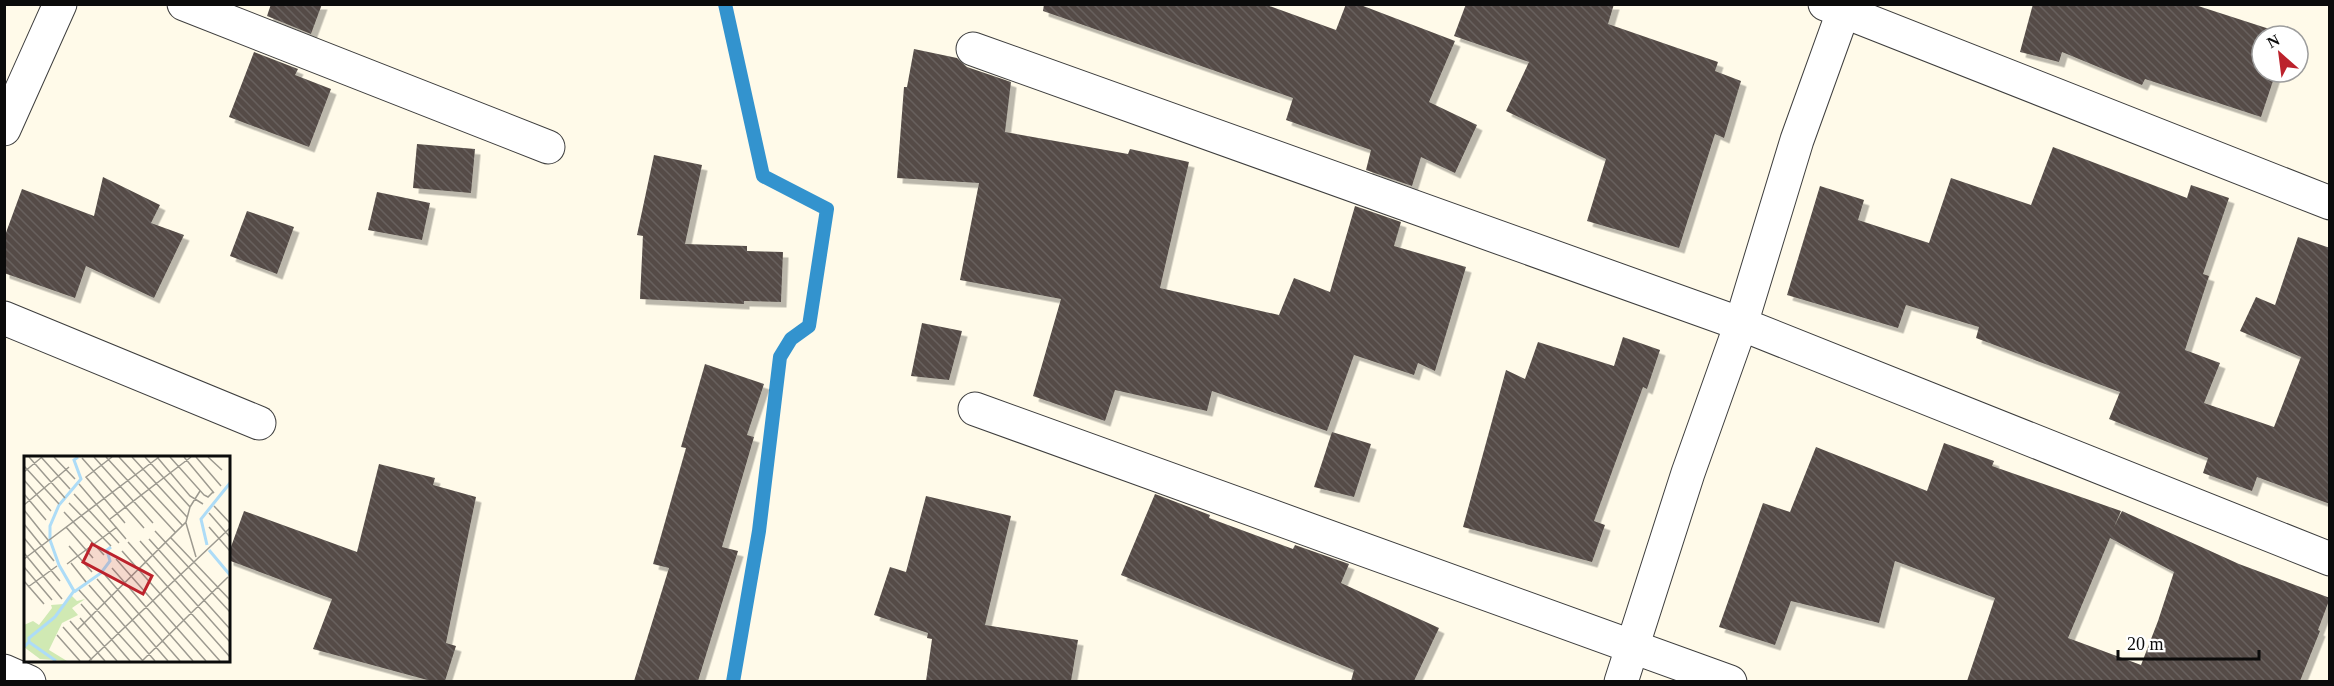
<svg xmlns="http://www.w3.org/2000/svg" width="2334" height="686" viewBox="0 0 2334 686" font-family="'Times New Roman',serif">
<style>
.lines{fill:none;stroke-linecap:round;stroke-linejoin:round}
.stream{stroke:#3393ce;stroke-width:14}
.building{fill:url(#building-back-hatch);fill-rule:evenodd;filter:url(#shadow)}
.minor-casing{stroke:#3e3e3e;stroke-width:35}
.minor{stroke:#fff;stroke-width:33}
.inset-river{fill:none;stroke:#addcf7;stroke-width:3}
.inset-road{fill:none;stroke:#9d9a90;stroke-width:1.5}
.view{fill:#bc222c;fill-opacity:0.15;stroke:#bc222c;stroke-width:3}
.inset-edge{fill:none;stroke:#0b0b0b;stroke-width:3}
</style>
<defs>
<pattern id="building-back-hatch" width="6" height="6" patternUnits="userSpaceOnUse" patternTransform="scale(1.5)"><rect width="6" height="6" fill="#544c47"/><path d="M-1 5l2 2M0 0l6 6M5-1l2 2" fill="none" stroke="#68615d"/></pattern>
<filter id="shadow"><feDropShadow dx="5.5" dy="5.5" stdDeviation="0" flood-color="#0004"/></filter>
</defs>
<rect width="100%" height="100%" fill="#fffae9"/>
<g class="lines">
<!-- stream -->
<path class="stream" d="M725 4 763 176 827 209 809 326 791 339 780 357 759 531 733 682"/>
</g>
<!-- building -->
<g class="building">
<path d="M271 4H322L311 34 267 16Z"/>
<path d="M1044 4H1264L1336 30 1346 4H1358L1455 41 1429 102 1477 125 1455 173 1421 157 1412 186 1366 170 1371 150 1286 120 1293 98 1043 11Z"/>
<path d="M1466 4H1614L1608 24 1718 62 1715 71 1741 81 1724 138 1715 134 1679 248 1587 221 1606 159 1506 111 1529 62 1454 36Z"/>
<path d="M2033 4H2192L2288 35 2262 36V72H2276L2261 117 2145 79 2142 85 2062 52 2059 62 2020 52Z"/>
<path d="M914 49 957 58 967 67 1011 82 1005 132 1128 154 1130 149 1189 162 1160 288 1279 315 1294 278 1330 292 1355 206 1401 222 1394 246 1466 267 1435 371 1418 363 1414 375 1354 355 1327 431 1212 391 1207 411 1115 390 1105 421 1033 396 1061 299 960 280 979 183 897 178 904 87H907Z"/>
<path d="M254 52 298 69 295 75 331 89 309 147 229 117Z"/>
<path d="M417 144 475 149 471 193 413 188Z"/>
<path d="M2053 147 2187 198 2191 185 2229 198 2203 274 2209 276 2185 350 2220 363 2204 403 2274 427 2301 357 2240 331 2256 297 2275 305 2298 237 2330 248V504L2257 477 2252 491 2203 473 2208 458 2109 419 2120 392 1976 338 1979 327 1906 305 1898 328 1787 295 1820 186 1864 200 1858 220 1929 243 1951 178 2031 205Z"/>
<path d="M654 155 702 165 685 244 747 246V251L783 252 781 302 744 301V304L640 299 643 236 637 235Z"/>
<path d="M103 177 160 205 151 223 184 235 154 298 86 266 75 298 4 273V238L22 189 94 216Z"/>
<path d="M377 192 430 203 422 240 368 230Z"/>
<path d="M247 211 294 227 277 274 230 256Z"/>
<path d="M922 323 962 331 949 380 911 376Z"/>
<path d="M1623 337 1660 350 1647 389 1643 387 1594 521 1605 525 1592 562 1463 527 1506 370 1525 379 1538 342 1614 366Z"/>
<path d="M705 364 764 384 747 435 754 437 722 547 738 551 698 681H634L669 568 653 564 686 448 681 447Z"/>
<path d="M1332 432 1371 444 1354 497 1314 487Z"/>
<path d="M1944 443 1994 461 1992 466 2121 511 2114 527 2122 511 2239 564 2330 598 2318 630 2320 631 2300 681H1967L1995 598 1895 561 1879 623 1791 601 1775 645 1719 627 1763 503 1790 512 1816 447 1927 491ZM2110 538 2174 572 2158 621 2141 665 2068 638Z"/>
<path d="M379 464 435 478 433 485 476 497 446 643 456 646 445 681H431L313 649 332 599 228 560V555L244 511 357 552Z"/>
<path d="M1155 494 1210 515 1209 518 1293 549 1295 545 1349 564 1341 583 1439 628 1414 681H1351L1354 670 1121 575Z"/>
<path d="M926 496 1011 516 985 625 1078 640 1071 681H926L932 639 927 638 928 633 874 615 890 567 906 572Z"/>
</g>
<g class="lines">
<!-- minor casing -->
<g class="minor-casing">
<g id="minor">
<path d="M184 4 548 147"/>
<path d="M1825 4 2330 203"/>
<path d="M973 49 1741 324 2330 559"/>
<path d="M4 129 60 4"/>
<path d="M4 318 259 423"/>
<path d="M975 409 1730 682"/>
<path d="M4 671 29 682"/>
<path d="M1621 682 1688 473 1741 324 1797 140 1846 4"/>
</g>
</g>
<!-- minor -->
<use href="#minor" class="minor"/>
</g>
<!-- overview -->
<g transform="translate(24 456)">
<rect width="206" height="206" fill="#fffae9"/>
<path d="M47 139 53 145 61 143 48 152 54 159 38 167 25 194 43 205 16 203 0 191V169L9 165 15 169 28 152 27 149 40 148Z" fill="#d0e9b3"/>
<path class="inset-river" d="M183 89 177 63 206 27M185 94 206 119M50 136 77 117 86 105 83 94 87 91M5 186V182L31 161 50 135 35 109 26 84V70L35 49 57 23 50 4 54 1M0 191 5 186 32 205"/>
<path class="inset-road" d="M5 1 41 42M17 1 46 33M30 1 51 23M70 1 129 67M82 1 152 77M88 1 62 21 101 67M95 1 159 70M108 1 163 61M133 1 166 40 179 48M146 1 180 39 184 41 189 36M160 1 190 37M172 1 197 30M184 1 198 14M58 2 120 72M0 10 35 48M0 16 18 1M0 24 27 55M55 28 102 83M0 38 22 64M50 38 95 87M45 47 87 90M0 49 45 11M190 50 206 67M166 51 176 35M0 54 24 84M40 56 80 99M185 57 206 81M86 63 167 1M162 67 172 101M0 68 30 105M42 71 69 102M185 71 206 95M131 75 206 156M0 82 36 125M147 82 206 144M125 83 206 173M116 85 206 186M104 86 206 201M45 90 68 116M98 95 196 205M0 97 38 143M0 103 135 1M92 103 182 205M47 107 62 126M43 108 93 71M0 111 28 144M88 112 169 205M81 119 156 205M73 123 144 205M0 125 20 148M65 129 131 205M4 131 33 110M55 134 119 205M57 148 106 205M56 162 93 205M46 165 81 205M39 171 68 204M54 173 162 66 166 51 121 1M33 179 56 205M65 205 206 72M118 205 204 121"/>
<path class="view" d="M68 88 128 120 119 138 59 106Z"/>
<rect width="206" height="206" class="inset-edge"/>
</g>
<!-- border -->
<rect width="2334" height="686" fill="none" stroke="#0b0b0b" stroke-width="12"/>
<!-- north arrow -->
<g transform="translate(2280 54) rotate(332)"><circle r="28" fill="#ffffff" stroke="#9d9d9d" stroke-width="1.5"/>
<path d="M0-4.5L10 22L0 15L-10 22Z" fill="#bc222c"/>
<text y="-9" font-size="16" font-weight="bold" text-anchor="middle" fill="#0b0b0b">N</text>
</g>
<!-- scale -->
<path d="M2118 650v9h141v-9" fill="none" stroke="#0b0b0b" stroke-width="3"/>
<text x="2127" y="650" font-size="18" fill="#0b0b0b" stroke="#ffffff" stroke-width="4.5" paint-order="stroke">20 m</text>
</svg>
